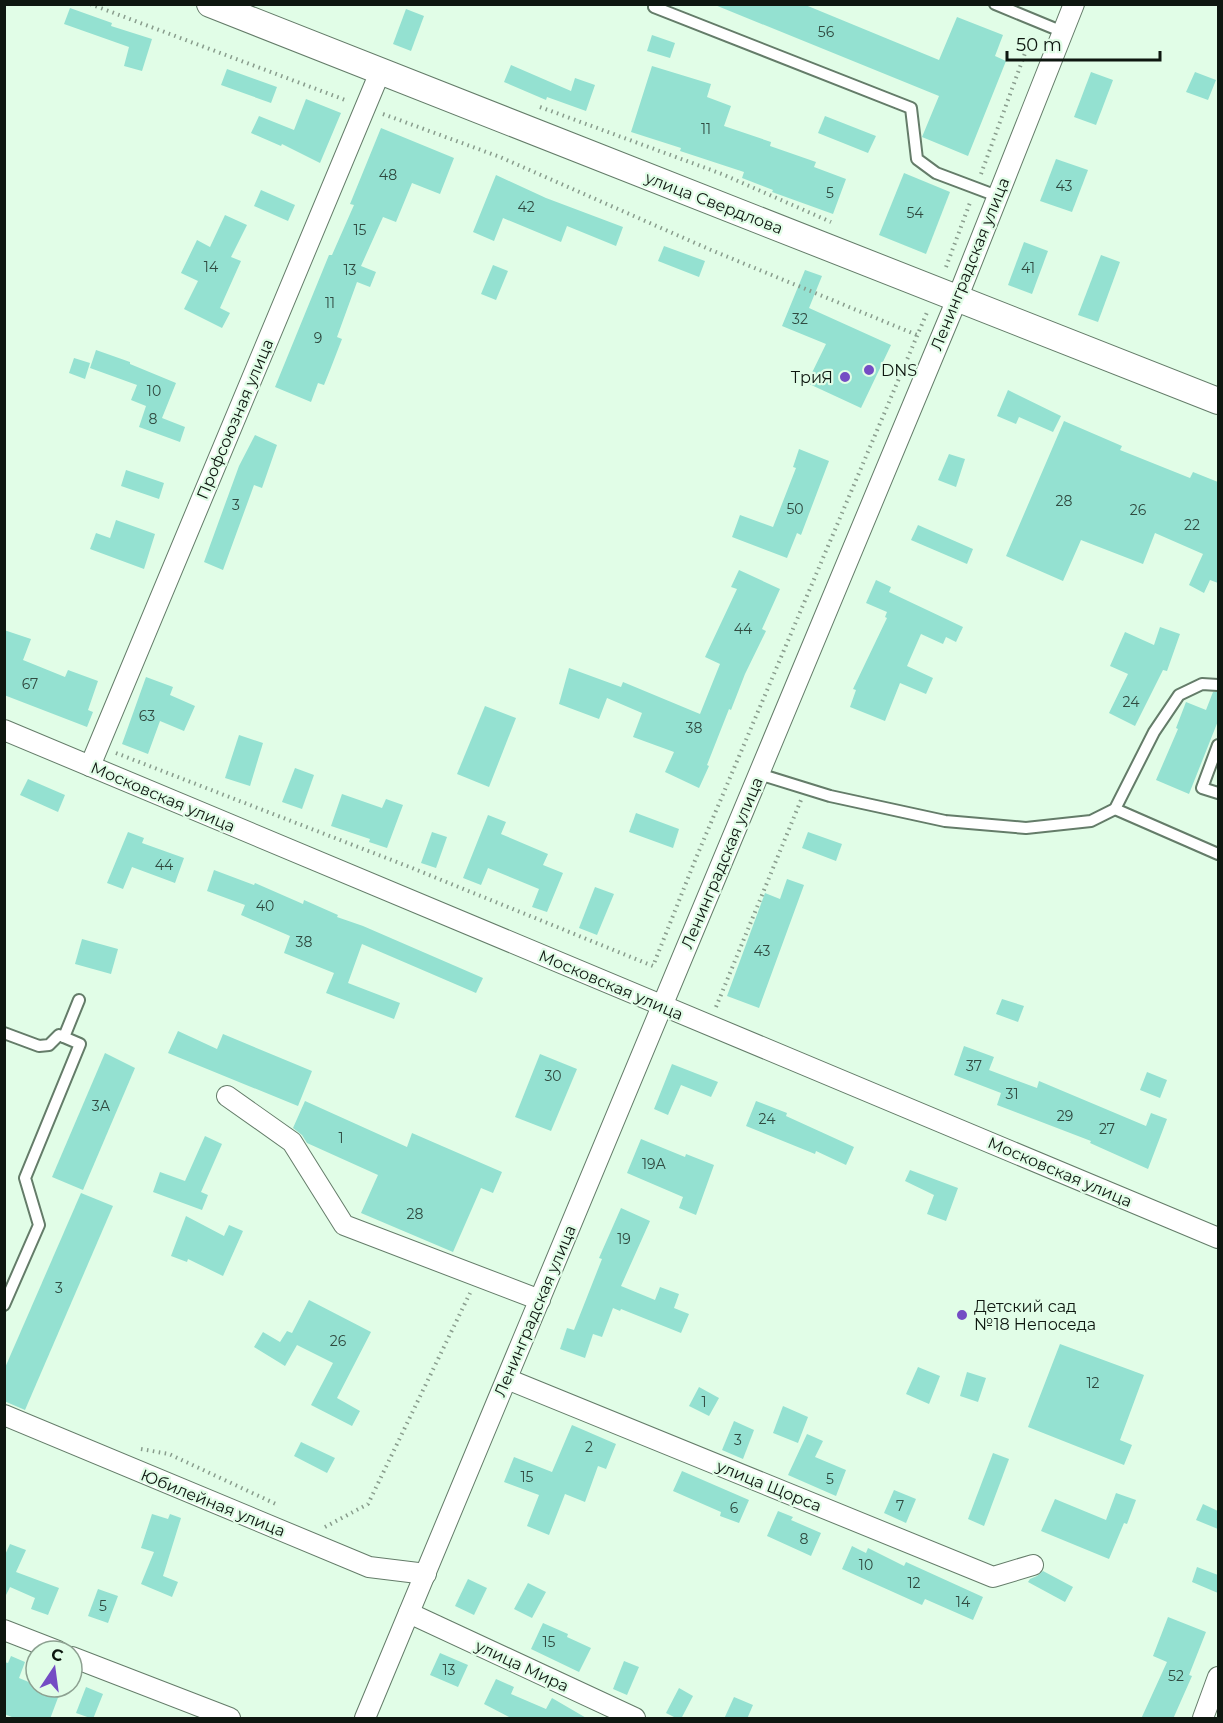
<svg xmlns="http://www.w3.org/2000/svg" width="1223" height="1723" viewBox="0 0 1223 1723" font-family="Montserrat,sans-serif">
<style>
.building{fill:#94e1d1}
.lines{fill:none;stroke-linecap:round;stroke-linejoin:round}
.service-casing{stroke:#647c69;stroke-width:14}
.minor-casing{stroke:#647c69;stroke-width:22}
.tertiary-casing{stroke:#647c69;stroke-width:28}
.path{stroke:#899d8d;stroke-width:4;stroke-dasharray:1.5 4.5;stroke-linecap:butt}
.service{stroke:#fff;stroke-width:10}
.minor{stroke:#fff;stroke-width:20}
.tertiary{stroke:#fff;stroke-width:26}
.poi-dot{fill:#744cc4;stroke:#e1fde7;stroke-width:2}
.labels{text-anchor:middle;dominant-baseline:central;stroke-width:4.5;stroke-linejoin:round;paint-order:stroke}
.number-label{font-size:14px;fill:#304a40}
.street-label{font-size:16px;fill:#0e1710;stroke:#e1fde7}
.poi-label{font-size:16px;fill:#0e1710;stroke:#e1fde7;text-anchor:start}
</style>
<rect width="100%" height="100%" fill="#e1fde7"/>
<!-- building -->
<g class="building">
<path d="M803 4 939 60 957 17 1003 35 995 56 1006 61 968 156 922 137 939 96 715 5Z"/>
<path d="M70 8 112 23 111 26 152 39 142 71 124 66 129 47 64 24Z"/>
<path d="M406 9 424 16 411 51 393 44Z"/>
<path d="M652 35 675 43 670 58 647 51Z"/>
<path d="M511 65 571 91 575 78 595 85 586 111 547 97 546 100 504 82Z"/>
<path d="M652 66 711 84 707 97 731 106 724 126 771 142 770 146 816 162 814 167 846 179 833 214 772 192 773 190 742 178 744 172 680 151 681 148 631 132Z"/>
<path d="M227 69 277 87 271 103 221 85Z"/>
<path d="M1091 72 1113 80 1096 125 1074 117Z"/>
<path d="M1195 72 1216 80 1208 100 1186 92Z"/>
<path d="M306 99 341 113 320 163 282 144 281 146 251 133 259 116 294 130Z"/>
<path d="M825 116 876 136 868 153 818 133Z"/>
<path d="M381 128 454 158 440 194 412 183 396 222 383 217 361 266 376 272 370 287 357 282 337 337 342 339 330 370 324 385 318 383 311 402 275 387 329 255H332L354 205 350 204Z"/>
<path d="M1056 159 1088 170 1072 212 1040 201Z"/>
<path d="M904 173 950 192 926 254 879 235Z"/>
<path d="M496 175 546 198 623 227 616 246 567 226 561 242 503 218 494 241 473 232Z"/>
<path d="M261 190 295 205 288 221 254 206Z"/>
<path d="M225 215 247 225 231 257 241 261 220 308 230 313 222 328 184 309 198 281 181 273 197 240 210 247Z"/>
<path d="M1024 242 1048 251 1032 294 1008 285Z"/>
<path d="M664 246 705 261 699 277 658 261Z"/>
<path d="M1101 255 1120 262 1098 322 1078 315Z"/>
<path d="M493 265 508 271 496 300 481 294Z"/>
<path d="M805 270 822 276 809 308 891 345 861 408 807 383 826 344 782 326Z"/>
<path d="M96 350 130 362V364L176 383 162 418 185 427 180 442 139 427 146 406 131 400 137 385 90 368Z"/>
<path d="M74 358 90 363 85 379 69 373Z"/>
<path d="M1008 390 1061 416 1053 432 1019 417 1016 424 997 416Z"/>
<path d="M1064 421 1122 446 1120 450 1190 478 1193 472 1218 482V583L1210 580 1204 593 1189 585 1203 554 1155 533 1143 564 1081 540 1063 581 1006 556Z"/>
<path d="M255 435 277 445 262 488 254 485 223 570 204 562 239 466Z"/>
<path d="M799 449 829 461 801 535 797 533 787 558 732 537 740 515 773 527 796 468 793 467Z"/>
<path d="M949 454 965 459 956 487 938 480Z"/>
<path d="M126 470 164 483 159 499 121 486Z"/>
<path d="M116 520 155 534 144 569 90 549 96 533 110 538Z"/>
<path d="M918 525 973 549 967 564 911 540Z"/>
<path d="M739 570 780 589 762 629 766 631 745 674 731 710 729 709 707 765 709 766 699 788 665 772 674 752 633 737 642 713 607 698 599 719 559 704 569 668 621 687 623 682 700 714 720 664 705 657 737 589 731 587Z"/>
<path d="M876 580 891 587 889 592 963 627 956 642 946 637 943 644 921 634 907 666 933 678 926 694 900 683 885 721 850 707 856 690 853 689 887 618 885 617 887 612 866 603Z"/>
<path d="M1160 627 1180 634 1167 671 1163 670 1135 726 1109 713 1128 674 1110 666 1125 632 1154 645Z"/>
<path d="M4 630 31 639 23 660 65 677 68 670 98 681 88 710 93 712 87 727 4 695Z"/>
<path d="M146 677 173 687 170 695 195 706 184 731 160 721 148 754 122 744Z"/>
<path d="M1213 692H1218V721L1189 794 1156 780 1178 729 1176 728 1186 702 1206 710Z"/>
<path d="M485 706 516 718 489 787 457 774Z"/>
<path d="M239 735 263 743 250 786 225 778Z"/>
<path d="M295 768 314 775 302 809 282 802Z"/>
<path d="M28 779 65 795 58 812 20 795Z"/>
<path d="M342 794 382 808 386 799 403 805 387 848 369 842 370 839 331 826Z"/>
<path d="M636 813 679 829 673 848 629 832Z"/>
<path d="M488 815 506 822 501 834 548 854 543 865 563 873 547 912 532 907 539 889 488 868 481 885 463 878Z"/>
<path d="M128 832 144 838 142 843 184 858 175 883 132 867 123 889 107 883Z"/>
<path d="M432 832 447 837 436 868 421 863Z"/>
<path d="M808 832 842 844 836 861 802 848Z"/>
<path d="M214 870 254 885 255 883 303 904 304 900 338 915 337 917 363 926 483 978 476 993 362 944 348 983 400 1003 394 1019 326 993 334 973 284 953 290 936 241 915 245 905 207 891Z"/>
<path d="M787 879 804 885 759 1008 727 996 765 893 780 899Z"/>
<path d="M595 887 614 894 597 935 579 928Z"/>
<path d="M82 939 118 949 111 974 75 964Z"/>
<path d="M1002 999 1024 1006 1018 1022 996 1014Z"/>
<path d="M178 1031 217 1049 223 1034 312 1071 298 1106 168 1053Z"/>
<path d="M964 1046 994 1057 989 1070 1037 1088 1039 1081 1146 1126 1151 1113 1167 1119 1148 1169 1090 1143 1091 1141 997 1105 1001 1093 954 1075Z"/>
<path d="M105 1053 135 1068 83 1190 52 1177Z"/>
<path d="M540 1054 577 1069 551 1131 515 1117Z"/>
<path d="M672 1064 718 1082 711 1097 681 1085 668 1115 654 1109Z"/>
<path d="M1147 1072 1167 1080 1160 1098 1140 1090Z"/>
<path d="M305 1101 407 1147 412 1133 502 1172 493 1193 481 1188 453 1252 361 1213 378 1175 307 1143 302 1135 293 1128Z"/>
<path d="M756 1101 787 1113 786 1116 854 1147 846 1165 816 1151 815 1154 746 1126Z"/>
<path d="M205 1136 222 1144 201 1192 208 1195 202 1210 153 1192 160 1172 185 1181Z"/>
<path d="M641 1139 685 1157 686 1154 714 1165 696 1215 679 1208 683 1197 627 1173Z"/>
<path d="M910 1170 958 1188 946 1221 927 1214 934 1195 905 1181Z"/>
<path d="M81 1193 113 1206 25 1410 4 1401V1370Z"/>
<path d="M621 1208 650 1221 621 1286 655 1300 660 1287 679 1294 674 1308 689 1314 681 1333 621 1309 620 1311 613 1308 602 1337 593 1334 585 1358 560 1349 567 1328 574 1330 602 1259 599 1258Z"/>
<path d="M186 1216 224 1236 229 1225 243 1231 223 1276 188 1259 187 1262 171 1256Z"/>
<path d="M309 1300 371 1332 337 1398 360 1411 352 1426 311 1405 333 1363 297 1345 285 1366 254 1347 263 1332 280 1342 287 1331 292 1333Z"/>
<path d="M1060 1344 1144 1375 1120 1440 1132 1445 1124 1465 1028 1427Z"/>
<path d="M918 1367 940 1376 929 1404 906 1394Z"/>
<path d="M967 1372 986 1378 978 1402 960 1396Z"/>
<path d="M699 1387 719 1398 709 1416 689 1406Z"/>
<path d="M783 1406 808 1417 798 1443 773 1433Z"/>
<path d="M734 1421 754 1430 743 1459 722 1450Z"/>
<path d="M572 1425 616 1444 606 1469 598 1466 585 1502 565 1494 549 1535 527 1526 539 1495 504 1482 514 1457 552 1472Z"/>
<path d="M807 1434 823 1441 815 1457 846 1470 836 1496 788 1475Z"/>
<path d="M301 1442 335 1458 327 1473 294 1456Z"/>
<path d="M993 1453 1009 1459 984 1526 968 1519Z"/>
<path d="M682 1471 749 1500 739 1523 720 1516 721 1512 673 1491Z"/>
<path d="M894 1490 916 1499 906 1523 884 1513Z"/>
<path d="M1116 1493 1136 1500 1127 1524 1124 1523 1109 1559 1041 1531 1055 1499 1106 1520Z"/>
<path d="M1203 1504 1218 1511V1529L1196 1520Z"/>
<path d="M778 1511 793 1517 791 1520 821 1533 811 1556 767 1536Z"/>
<path d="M152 1514 168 1519 170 1514 181 1518 163 1576 178 1582 172 1597 141 1584 154 1552 141 1548Z"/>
<path d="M10 1544 26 1550 16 1572 59 1588 48 1615 31 1609 35 1598 10 1587 4 1599V1557Z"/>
<path d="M852 1546 866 1553 868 1548 904 1566 906 1562 983 1597 973 1620 925 1599 922 1605 842 1569Z"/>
<path d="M1197 1567 1218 1575V1593L1192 1582Z"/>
<path d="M1043 1571 1073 1587 1065 1602 1028 1582 1030 1579 1037 1576Z"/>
<path d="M468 1579 487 1588 474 1615 455 1606Z"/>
<path d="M528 1583 546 1592 532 1618 514 1609Z"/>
<path d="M98 1589 118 1596 108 1623 88 1616Z"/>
<path d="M1168 1617 1206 1632 1189 1675 1192 1676 1173 1719H1141L1167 1662 1153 1656Z"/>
<path d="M543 1623 568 1634 567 1637 591 1648 579 1672 531 1649Z"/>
<path d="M440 1653 468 1665 458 1687 430 1675Z"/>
<path d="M11 1656 25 1662 19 1678 36 1685V1687L59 1695 50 1719H17L4 1714V1662L8 1663Z"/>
<path d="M624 1661 639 1667 627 1695 613 1689Z"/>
<path d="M496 1679 514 1687 511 1694 546 1709 552 1698 588 1719H513L484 1704Z"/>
<path d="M86 1687 103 1694 93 1719 76 1713Z"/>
<path d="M679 1688 693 1696 681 1719H678L666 1713Z"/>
<path d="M734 1697 753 1705 747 1719H724Z"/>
</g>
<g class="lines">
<!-- service casing -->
<g class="service-casing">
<g id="service">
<path d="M995 4 1063 32"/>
<path d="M654 7 911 108 917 159 936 173 997 196"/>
<path d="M1218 745 1202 788 1218 793"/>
<path d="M759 774 830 796 945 821 1026 828 1091 821 1115 809 1154 732 1179 695 1202 684 1218 685"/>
<path d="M1115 809 1218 854"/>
<path d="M4 1033 39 1046 49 1045 59 1035 80 1044 25 1178 39 1225 4 1305"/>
<path d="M64 1037 79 1000"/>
</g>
</g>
<!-- minor casing -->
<g class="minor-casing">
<g id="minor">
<path d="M4 730 1218 1238"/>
<path d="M90 766 380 72"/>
<path d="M227 1096 292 1142 344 1225 540 1300"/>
<path d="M507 1379 993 1577 1033 1565"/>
<path d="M4 1415 369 1567 426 1574"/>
<path d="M409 1613 635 1718"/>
<path d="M4 1630 58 1651"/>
<path d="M72 1657 230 1718"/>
<path d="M365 1718 957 299 1074 4"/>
<path d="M1203 1718 1218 1677"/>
</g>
</g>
<!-- tertiary casing -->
<g class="tertiary-casing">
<path id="tertiary" d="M210 4 1218 401"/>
</g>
<!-- path -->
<g class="path">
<path d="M90 4 348 101"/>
<path d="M540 107 722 174 831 222"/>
<path d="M383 114 500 157 711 250 917 335"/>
<path d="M981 174 1032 34"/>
<path d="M946 267 971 200"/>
<path d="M116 753 407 866 653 966 696 858 928 310"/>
<path d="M716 1007 801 800"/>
<path d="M141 1449 169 1454 278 1505"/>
<path d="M325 1527 368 1504 470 1293"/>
</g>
<!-- service -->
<use href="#service" class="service"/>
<!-- minor -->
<use href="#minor" class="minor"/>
<!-- tertiary -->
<use href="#tertiary" class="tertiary"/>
</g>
<!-- markers -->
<g class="poi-dot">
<circle cx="869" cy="370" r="6"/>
<circle cx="845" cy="377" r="6"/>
<circle cx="962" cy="1315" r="6"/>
</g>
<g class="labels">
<!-- number labels -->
<g class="number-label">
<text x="826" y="32">56</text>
<text x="706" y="129">11</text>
<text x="388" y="175">48</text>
<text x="1064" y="186">43</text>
<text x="830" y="193">5</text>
<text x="526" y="207">42</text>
<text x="915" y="213">54</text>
<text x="360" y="230">15</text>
<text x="211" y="267">14</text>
<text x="1028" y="268">41</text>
<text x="350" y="270">13</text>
<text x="330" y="303">11</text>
<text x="800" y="319">32</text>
<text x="318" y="338">9</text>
<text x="154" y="391">10</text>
<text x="153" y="419">8</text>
<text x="1064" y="501">28</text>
<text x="236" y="505">3</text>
<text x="795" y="509">50</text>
<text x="1138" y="510">26</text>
<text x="1192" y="525">22</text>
<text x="743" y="629">44</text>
<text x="30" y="684">67</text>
<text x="1131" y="702">24</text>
<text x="147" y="716">63</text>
<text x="694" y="728">38</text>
<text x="164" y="865">44</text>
<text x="265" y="906">40</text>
<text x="304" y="942">38</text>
<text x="762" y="951">43</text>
<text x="974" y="1066">37</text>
<text x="553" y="1076">30</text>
<text x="1012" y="1094">31</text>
<text x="101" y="1106">3А</text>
<text x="1065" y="1116">29</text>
<text x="767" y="1119">24</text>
<text x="1107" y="1129">27</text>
<text x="341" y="1138">1</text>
<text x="654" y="1164">19А</text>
<text x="415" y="1214">28</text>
<text x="624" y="1239">19</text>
<text x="59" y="1288">3</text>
<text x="338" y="1341">26</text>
<text x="1093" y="1383">12</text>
<text x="704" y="1402">1</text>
<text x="738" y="1440">3</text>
<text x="589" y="1447">2</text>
<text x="527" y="1477">15</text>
<text x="830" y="1479">5</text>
<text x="900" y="1506">7</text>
<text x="734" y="1508">6</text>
<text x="804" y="1539">8</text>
<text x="866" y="1565">10</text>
<text x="914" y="1583">12</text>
<text x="963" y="1602">14</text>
<text x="103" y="1606">5</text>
<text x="549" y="1642">15</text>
<text x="449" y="1670">13</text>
<text x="1176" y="1676">52</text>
</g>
<!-- street labels -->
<g class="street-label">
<text transform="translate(714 203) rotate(21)">улица Свердлова</text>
<text transform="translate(970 264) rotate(-68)">Ленинградская улица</text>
<text transform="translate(235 419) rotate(-67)">Профсоюзная улица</text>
<text transform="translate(163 797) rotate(23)">Московская улица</text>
<text transform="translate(722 863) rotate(-67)">Ленинградская улица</text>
<text transform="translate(611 985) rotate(23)">Московская улица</text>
<text transform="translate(1060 1172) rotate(23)">Московская улица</text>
<text transform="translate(535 1311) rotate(-67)">Ленинградская улица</text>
<text transform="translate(769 1486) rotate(22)">улица Щорса</text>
<text transform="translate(213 1503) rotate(22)">Юбилейная улица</text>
<text transform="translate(522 1666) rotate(25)">улица Мира</text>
</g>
<!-- poi labels -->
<g class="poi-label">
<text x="881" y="370">DNS</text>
<text x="833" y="377" text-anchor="end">ТриЯ</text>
<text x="974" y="1306">Детский сад<tspan x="974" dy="18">№18 Непоседа</tspan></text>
</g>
</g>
<!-- border -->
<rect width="1223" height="1723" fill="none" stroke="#0e1710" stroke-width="12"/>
<!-- north arrow -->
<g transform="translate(54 1669) rotate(13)"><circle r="28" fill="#e1fde7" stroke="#8da191" stroke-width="1.5"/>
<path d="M0-4.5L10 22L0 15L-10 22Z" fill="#744cc4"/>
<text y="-9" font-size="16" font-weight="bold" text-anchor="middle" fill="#0e1710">С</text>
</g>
<!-- scale -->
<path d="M1007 51v9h153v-9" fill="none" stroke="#0e1710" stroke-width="3"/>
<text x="1016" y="51" font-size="18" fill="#0e1710" stroke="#e1fde7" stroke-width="4.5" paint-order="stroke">50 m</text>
</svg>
